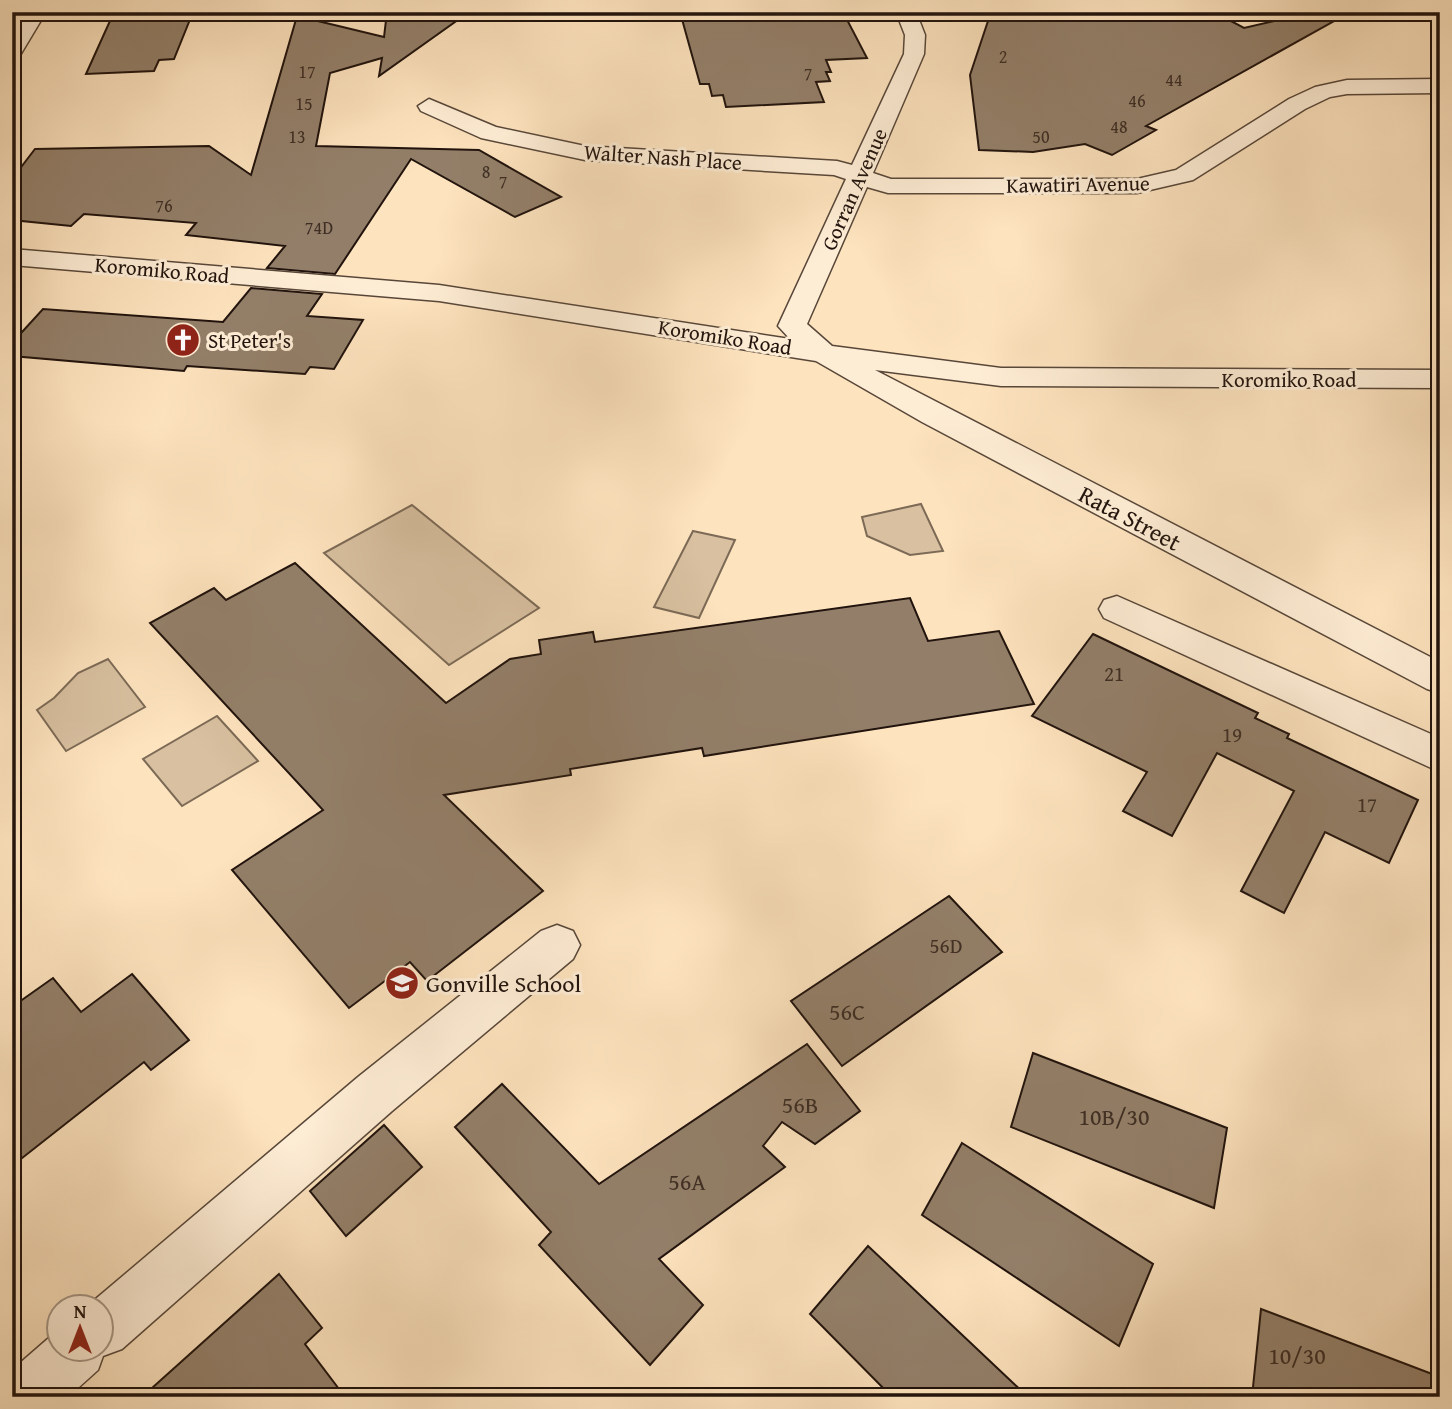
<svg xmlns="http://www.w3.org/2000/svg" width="1452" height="1409" viewBox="0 0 1452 1409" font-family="'Gentium Book Plus',serif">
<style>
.green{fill:#d8c0a0;stroke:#7c6a56;stroke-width:2}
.building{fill:#937f69;stroke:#21130d;stroke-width:2}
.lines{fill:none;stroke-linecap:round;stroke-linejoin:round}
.minor-casing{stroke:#584739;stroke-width:3}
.minor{fill:#feedd5;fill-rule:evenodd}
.labels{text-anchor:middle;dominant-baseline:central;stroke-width:6;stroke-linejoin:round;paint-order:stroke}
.far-number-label{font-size:18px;fill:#3e2e24}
.far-street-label{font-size:21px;fill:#21130d;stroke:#feedd5}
.far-poi-label{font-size:21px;fill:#21130d;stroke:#feedd5;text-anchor:start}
.number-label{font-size:21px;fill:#3e2e24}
.street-label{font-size:24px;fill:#21130d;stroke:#feedd5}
.poi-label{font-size:24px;fill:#21130d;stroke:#feedd5;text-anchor:start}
.near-number-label{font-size:24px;fill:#3e2e24}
</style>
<rect width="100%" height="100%" fill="#fde3be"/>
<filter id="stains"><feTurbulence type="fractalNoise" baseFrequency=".00286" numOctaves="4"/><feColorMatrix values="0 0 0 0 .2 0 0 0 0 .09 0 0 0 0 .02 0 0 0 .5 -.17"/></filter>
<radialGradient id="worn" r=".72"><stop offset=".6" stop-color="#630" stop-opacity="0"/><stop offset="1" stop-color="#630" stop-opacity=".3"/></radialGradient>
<!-- green -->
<g class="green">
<path d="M921 504 943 551 910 555 867 536 862 517Z"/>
<path d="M412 505 539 608 449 665 324 553Z"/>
<path d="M693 531 735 540 699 618 654 607Z"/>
<path d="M108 659 145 707 66 751 37 710 54 698 78 673Z"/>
<path d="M217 716 258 761 182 806 143 759Z"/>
</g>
<!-- building -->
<g class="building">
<path d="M114 12H193L174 59 159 60 154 71 86 74Z"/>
<path d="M387 12H469L379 76 382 58 330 73 316 146 479 150 561 197 515 217 411 159 335 274 267 268 285 246 186 235 196 223 84 214 71 226 12 220V179L35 149 209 146 251 175 297 16 384 37Z"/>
<path d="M680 12H843L867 58 826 60 831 72H826L830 81 816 82 824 102 726 107 723 95 712 96 709 84H700Z"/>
<path d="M991 12H1214L1244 28 1313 12H1341L1343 16 1146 126 1156 130 1112 155 1085 144 1033 152 979 150 970 75Z"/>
<path d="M251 288 322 294 307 316 363 320 334 369 310 367 305 374 187 366 184 371 12 356V343L43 309 223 322Z"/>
<path d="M295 563 446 703 510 659 541 654 539 640 593 632 595 642 910 598 928 641 999 631 1034 704 704 756 702 748 570 769 571 775 444 795 543 891 427 981 410 962 349 1008 232 870 323 810 150 623 214 588 226 600Z"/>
<path d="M1093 634 1258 713 1255 718 1289 734 1287 738 1418 800 1389 863 1325 832 1284 913 1241 891 1294 791 1217 753 1172 836 1123 811 1147 772 1032 716Z"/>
<path d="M949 896 1002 952 842 1066 791 1001Z"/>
<path d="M132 974 189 1040 151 1070 144 1062 12 1166V1007L53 978 81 1012Z"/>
<path d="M807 1044 860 1111 815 1144 782 1122 763 1146 785 1167 659 1259 703 1305 650 1365 539 1245 551 1232 455 1127 502 1084 599 1184Z"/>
<path d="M1033 1053 1227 1128 1214 1208 1011 1127Z"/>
<path d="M384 1125 422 1167 346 1236 310 1191Z"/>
<path d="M962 1143 1153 1264 1119 1346 922 1215Z"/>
<path d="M868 1246 1028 1397H892L810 1314Z"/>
<path d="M279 1274 322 1328 305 1344 345 1397H142Z"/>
<path d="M1261 1309 1440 1377V1397H1252Z"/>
</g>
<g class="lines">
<!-- minor casing -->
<g class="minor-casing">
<g id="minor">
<path d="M26 12H46L19 57 12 59V35Z"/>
<path d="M896 12H916L925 35 924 54 873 173 891 179H1137L1176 170 1289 99 1315 87 1347 80 1440 79V93L1347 94 1330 97 1305 109 1193 180 1137 193H888L867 187 807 324 832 346 1001 368 1440 370V388L1001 386 875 370 1440 662V693L1427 689 922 422 816 361 439 301 12 265V249L439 285 790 339 778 326 846 179 834 175 585 160 481 138 421 111 418 106 429 99 496 127 585 146 837 161 852 165 904 54 905 35Z"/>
<path d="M1117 596 1440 738V772L1104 618 1099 609 1104 600Z"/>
<path d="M557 925 573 931 580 945 573 959 392 1111 122 1349 103 1356 98 1370 68 1397H12V1370L58 1330 60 1350H102V1308H85L358 1077 541 931Z"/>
</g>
</g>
<!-- minor -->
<use href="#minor" class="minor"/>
</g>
<!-- icons -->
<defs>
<g id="church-disc" transform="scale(1.75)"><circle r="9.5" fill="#8f2418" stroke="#feedd5"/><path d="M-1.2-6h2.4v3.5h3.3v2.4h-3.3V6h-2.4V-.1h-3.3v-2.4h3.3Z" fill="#fff"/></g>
<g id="school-disc" transform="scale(1.75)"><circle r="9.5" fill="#8f2418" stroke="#feedd5"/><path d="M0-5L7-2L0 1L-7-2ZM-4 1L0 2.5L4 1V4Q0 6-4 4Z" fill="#fff"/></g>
</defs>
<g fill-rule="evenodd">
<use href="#church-disc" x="183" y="340"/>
<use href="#school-disc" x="402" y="983"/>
</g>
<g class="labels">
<!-- far-number labels -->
<g class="far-number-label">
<text x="1003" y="56">2</text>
<text x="307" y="71">17</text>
<text x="808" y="73">7</text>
<text x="1174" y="79">44</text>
<text x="1137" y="100">46</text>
<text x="304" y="103">15</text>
<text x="1119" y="126">48</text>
<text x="297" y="136">13</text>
<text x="1041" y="136">50</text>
<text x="486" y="171">8</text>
<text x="503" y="181">7</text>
<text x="164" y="205">76</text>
<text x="319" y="227">74D</text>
</g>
<!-- far-street labels -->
<g class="far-street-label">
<text transform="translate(663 157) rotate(4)">Walter Nash Place</text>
<text transform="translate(1078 184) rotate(-1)">Kawatiri Avenue</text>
<text transform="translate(854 189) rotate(-66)">Gorran Avenue</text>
<text transform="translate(162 270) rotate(5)">Koromiko Road</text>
<text transform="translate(725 337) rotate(9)">Koromiko Road</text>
<text x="1289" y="379">Koromiko Road</text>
</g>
<!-- far-poi labels -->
<g class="far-poi-label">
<text x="208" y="340">St Peter's</text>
</g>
<!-- number labels -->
<g class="number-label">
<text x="1114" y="673">21</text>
<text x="1232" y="734">19</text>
<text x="1367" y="804">17</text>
<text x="946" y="945">56D</text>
</g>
<!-- street labels -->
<g class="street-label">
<text transform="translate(1130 518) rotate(28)">Rata Street</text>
</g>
<!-- poi labels -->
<g class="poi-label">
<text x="426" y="983">Gonville School</text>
</g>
<!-- near-number labels -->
<g class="near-number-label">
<text x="847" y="1011">56C</text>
<text x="800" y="1104">56B</text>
<text x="1114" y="1116">10B/30</text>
<text x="687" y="1181">56A</text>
<text x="1297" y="1355">10/30</text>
</g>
</g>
<!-- margin -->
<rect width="1452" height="1409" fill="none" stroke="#fde3be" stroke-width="42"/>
<rect x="14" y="14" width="1424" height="1381" fill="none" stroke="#21130d" stroke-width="3.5"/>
<rect x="21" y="21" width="1410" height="1367" fill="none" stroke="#21130d" stroke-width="2"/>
<!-- north arrow -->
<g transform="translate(80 1328)"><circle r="33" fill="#feedd5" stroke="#a69685" stroke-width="2"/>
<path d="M0-5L12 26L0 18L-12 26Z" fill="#8f2418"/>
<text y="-10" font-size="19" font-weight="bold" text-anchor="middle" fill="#21130d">N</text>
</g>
<rect width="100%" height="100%" filter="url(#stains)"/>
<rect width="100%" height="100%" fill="url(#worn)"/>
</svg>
